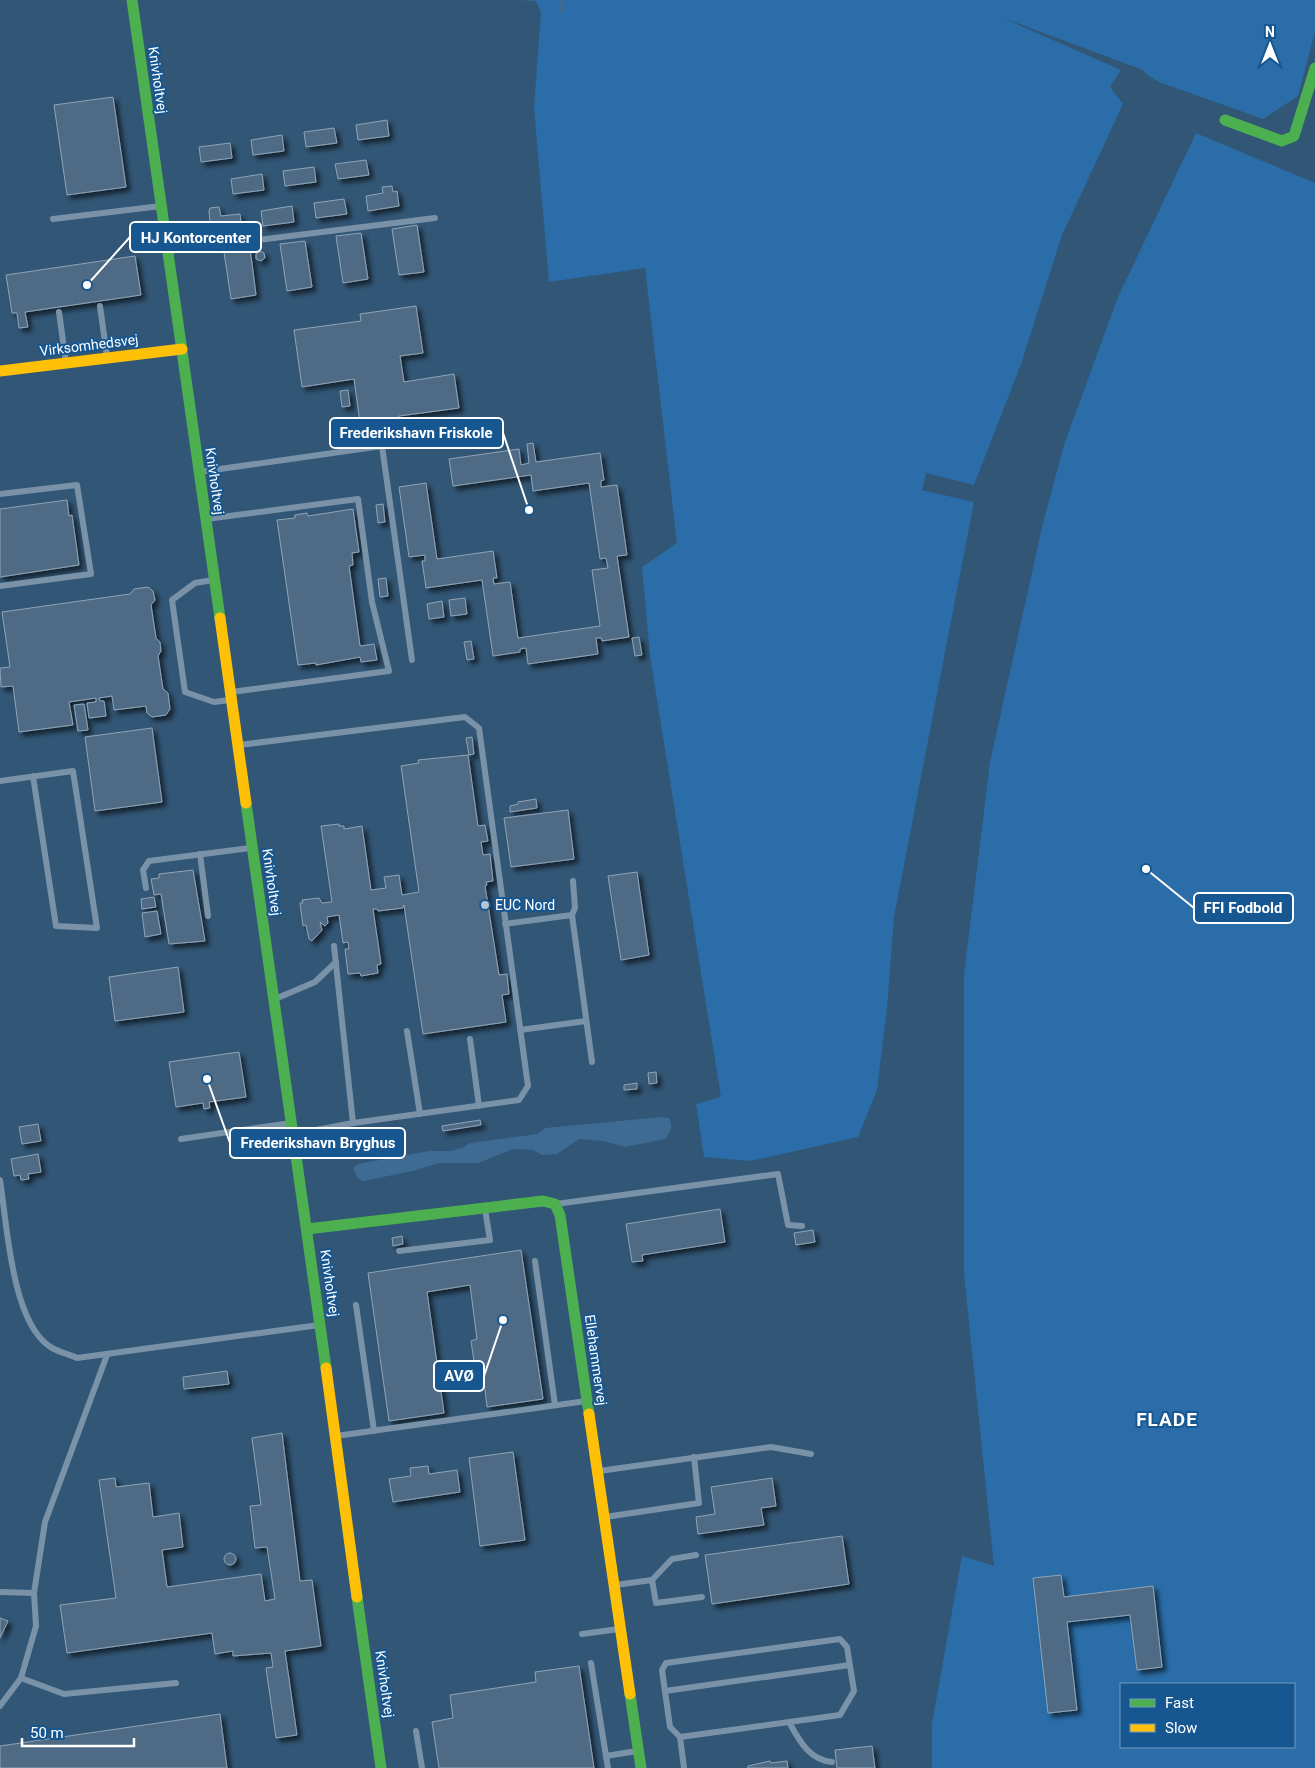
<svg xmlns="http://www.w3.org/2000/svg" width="1315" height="1768" viewBox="0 0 1315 1768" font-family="Roboto,sans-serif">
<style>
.green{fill:#2a6da8;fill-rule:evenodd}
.water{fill:#3e6b94}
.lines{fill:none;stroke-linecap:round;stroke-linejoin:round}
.stream{stroke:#3e6b94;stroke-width:4.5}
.building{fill:#4f6b84;stroke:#8fa4b6;filter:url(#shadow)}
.lane{stroke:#7a92a8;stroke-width:6}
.fast{stroke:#4caf50;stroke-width:11}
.slow{stroke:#ffc107;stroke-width:11}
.poi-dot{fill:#b7c4cf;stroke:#165791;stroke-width:2}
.labels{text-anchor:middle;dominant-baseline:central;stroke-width:4;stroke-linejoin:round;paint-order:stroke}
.street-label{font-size:14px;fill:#fff;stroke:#165791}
.poi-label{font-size:14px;fill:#fff;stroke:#165791;text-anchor:start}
.district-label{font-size:19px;font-weight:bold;letter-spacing:1px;fill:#fff;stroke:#165791}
.leader{fill:none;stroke:#fff;stroke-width:2}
.callout-dot{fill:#fff;stroke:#165791;stroke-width:2}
.callout{fill:#165791;stroke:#fff;stroke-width:2}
.callout-label{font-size:15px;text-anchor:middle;font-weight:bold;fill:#fff}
</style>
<defs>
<filter id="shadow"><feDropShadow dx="4" dy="4" stdDeviation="2.5" flood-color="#0009"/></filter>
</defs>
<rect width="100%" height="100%" fill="#325675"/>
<!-- green -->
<g class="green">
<path d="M518 0H1315V32L1298 96 1263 119 1159 82 1146 74 1143 70 1003 18 1121 70 1110 87 1123 104 1062 235 1021 364 974 485 926 473 922 490 974 502 894 917 887 1008 877 1090 858 1137 751 1161 704 1157 696 1104 721 1097 650 656 642 567 677 543 645 268 549 282 534 108 541 12 536 1Z"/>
<path d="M1196 133 1315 183V1768H932V1723L962 1556 994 1566 964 1274V975L990 762 1043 523 1065 442 1118 297ZM1121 1684H1294V1747H1121Z"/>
</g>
<!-- water -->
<path class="water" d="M662 1117 669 1118C673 1127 671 1131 665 1139L625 1147 604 1141 579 1139 557 1154 542 1155 533 1150 513 1149 478 1163H439L413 1171 363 1181 358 1179 353 1168 358 1164 429 1151H450L462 1148 470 1143 538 1134 545 1128Z"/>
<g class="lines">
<!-- stream -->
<path class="stream" d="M561 12 563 0"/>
</g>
<!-- building -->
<g class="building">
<path d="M113 97 126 187 67 195 54 105Z"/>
<path d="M387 120 389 136 358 140 356 125Z"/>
<path d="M334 128 337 143 306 147 304 132Z"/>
<path d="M282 135 284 151 253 155 251 140Z"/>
<path d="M230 143 232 158 201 162 199 147Z"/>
<path d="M366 160 369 175 338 179 335 164Z"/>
<path d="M314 167 316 182 285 186 283 171Z"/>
<path d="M262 174 264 190 233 194 231 179Z"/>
<path d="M392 186 393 192 397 191 399 206 368 211 366 196 383 193 382 187Z"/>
<path d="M344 199 347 214 316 218 314 203Z"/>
<path d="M292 206 294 222 263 226 261 211Z"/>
<path d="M219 207 221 216 240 214 242 229 211 233 209 211 210 208Z"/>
<path d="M417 225 424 272 399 275 392 229Z"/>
<path d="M361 233 368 279 343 283 336 236Z"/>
<path d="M305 241 312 287 287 291 280 244Z"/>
<path d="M250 248 256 295 231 299 224 252Z"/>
<path d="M260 251 264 253 265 258 261 261 256 259V254Z"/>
<path d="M135 256 141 295 25 312 28 327 19 328 17 313H12L6 275Z"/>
<path d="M416 306 423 353 400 356 404 382 454 374 459 408 399 416 400 420 389 422V418L360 422 354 379 302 387 294 330 361 321 360 314Z"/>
<path d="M348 390 350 406 342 407 340 391Z"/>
<path d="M533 443 536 462 600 453 604 480 601 481V487L617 485 627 555 617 556 629 637 602 641 601 638H596L598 654 528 664 526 648 520 649V652L493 656 482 580 426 588 422 561H425V555L409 557 399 487 426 483 437 559 493 551 497 578H493L494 584 510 582 518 638 600 626 592 570 608 568 606 558 600 559 589 483 533 491 531 475 453 486 449 459 519 449 521 465 529 463 527 444Z"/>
<path d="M67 500 69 516 72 515 79 565 0 577V509Z"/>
<path d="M383 504 385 522 378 523 376 505Z"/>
<path d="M353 509 359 552 352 553 353 565 349 566 360 646 374 644 377 660 361 662 360 657 316 665V663L298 665 277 520 295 518V515L307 513 308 516Z"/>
<path d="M386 578 388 596 380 597 378 579Z"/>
<path d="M148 587 153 591 155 600 151 605 156 638 160 642 161 651 158 656 163 689 168 693 170 709 166 715 152 717 147 713 146 706 114 710 112 696 99 698 100 701H104L106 716 89 718 87 703 96 702V698L69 702 73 725 19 732 13 686 1 687 0 668 10 667 2 612 130 594 134 589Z"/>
<path d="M465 598 467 614 451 616 449 600Z"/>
<path d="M442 601 444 617 429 619 427 604Z"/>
<path d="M639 637 642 655 635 656 632 638Z"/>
<path d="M471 641 474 659 467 660 464 642Z"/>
<path d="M84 704 88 730 78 731 74 705Z"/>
<path d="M152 728 162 802 95 811 85 737Z"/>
<path d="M472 737 474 754 469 755 466 738Z"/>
<path d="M468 755 478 826 485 825 488 841 481 842 483 855 490 854 493 881 486 882 487 885 485 886 499 975 507 974 509 994 502 995 506 1022 423 1034 404 905 403 908 378 911 377 909H373L381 964 377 965 378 973 361 976 360 973 348 974 345 949H349L348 942 343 943 339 915 327 917 328 923 325 926 320 922 322 930 312 941 309 939 306 925 303 926 300 903H303L302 900 319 898 322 903 332 902 321 826 339 824V826H344V829L362 826 371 890 386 888 384 877 399 875 402 895 419 892 401 766 419 763 418 760Z"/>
<path d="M536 799 537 808 510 812V806L518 804V802Z"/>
<path d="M568 810 574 859 511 867 504 818Z"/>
<path d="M193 870 205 941 169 944 161 894 154 895 151 879 159 878V874Z"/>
<path d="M637 872 649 955 621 960 608 876Z"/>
<path d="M154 897 156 907 142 909 141 899Z"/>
<path d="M157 911 161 934 145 937 142 913Z"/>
<path d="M178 967 184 1012 115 1021 109 977Z"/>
<path d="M239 1052 246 1097 209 1102 210 1108 204 1109 203 1103 176 1107 169 1062Z"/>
<path d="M656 1072 657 1083 649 1084 648 1073Z"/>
<path d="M637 1083V1089L624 1090V1085Z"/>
<path d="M480 1120 481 1125 443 1131 442 1126Z"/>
<path d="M38 1124 41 1141 22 1144 19 1127Z"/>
<path d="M38 1154 41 1172 28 1174 29 1179 21 1180 20 1175 14 1176 11 1159Z"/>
<path d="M720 1209 725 1242 642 1255 643 1261 632 1262 626 1224Z"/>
<path d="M813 1230 815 1242 796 1245 794 1233Z"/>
<path d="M402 1236 403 1244 393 1246 392 1238Z"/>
<path d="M521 1250 543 1399 487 1407 484 1381 477 1382 471 1341 477 1339 470 1285 427 1292 444 1413 389 1421 368 1273Z"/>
<path d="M227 1371 229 1384 184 1389 183 1377Z"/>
<path d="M282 1433 300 1581 312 1580 321 1646 285 1651 297 1735 276 1738 266 1668 273 1667 271 1653 233 1656V1651L215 1654 212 1633 67 1653 60 1605 116 1598 99 1480 115 1478 116 1487 149 1483 153 1517 179 1513 183 1547 162 1550 167 1587 261 1574 265 1601 275 1599 267 1547 255 1548 250 1506 261 1505 252 1438Z"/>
<path d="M513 1452 525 1540 480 1546 469 1458Z"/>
<path d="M428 1466 429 1474 457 1470 460 1492 393 1502 389 1479 411 1476 410 1468Z"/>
<path d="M772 1478 776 1506 761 1508 764 1525 698 1534 696 1517 715 1514 711 1487Z"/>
<path d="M842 1536 849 1584 712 1604 705 1555Z"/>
<circle cx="230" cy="1559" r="6"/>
<path d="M1061 1575 1064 1597 1153 1586 1162 1667 1137 1670 1130 1615 1067 1622 1077 1710 1048 1713 1033 1578Z"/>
<path d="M0 1618 8 1621 0 1638Z"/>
<path d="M579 1666 594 1768H439L432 1722 453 1718 450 1695 536 1682 535 1672Z"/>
<path d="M220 1714 227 1768H0V1746Z"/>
<path d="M872 1746 875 1768H837L835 1750Z"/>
<path d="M770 1761 771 1763 787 1761 788 1768H748V1766Z"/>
</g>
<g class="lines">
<!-- lane -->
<g class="lane">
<path d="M53 219 161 206"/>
<path d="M169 251 435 218"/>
<path d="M100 306 107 357"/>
<path d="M59 312 66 363"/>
<path d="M382 446 412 660"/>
<path d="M199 472 403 443"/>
<path d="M0 494 77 485 91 574 0 586"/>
<path d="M206 519 358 499 372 602 389 671 231 692"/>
<path d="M213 580 195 583 172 600 185 692 214 702 230 700"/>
<path d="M239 745 465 717 479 728 528 1086 519 1100 353 1123 295 1134"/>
<path d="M0 781 73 771 97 928 56 926 33 776"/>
<path d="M200 854 208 916"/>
<path d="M573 881 575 908 572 915 592 1062"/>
<path d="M146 888 143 870 149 861 250 848"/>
<path d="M505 924 572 915"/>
<path d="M334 946 353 1123"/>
<path d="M275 999 315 982 336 962"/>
<path d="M520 1030 586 1021"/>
<path d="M407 1031 420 1114"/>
<path d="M470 1039 479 1106"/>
<path d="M181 1139 291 1123"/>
<path d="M0 1180C7 1223 11 1319 49 1346 57 1352 69 1354 77 1358L319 1325"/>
<path d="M556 1204 778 1174 788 1225 802 1226"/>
<path d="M399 1251 490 1240 485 1209"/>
<path d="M535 1261 555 1405"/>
<path d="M356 1305 374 1431"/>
<path d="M336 1436 586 1401"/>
<path d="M599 1471 771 1447 811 1454"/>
<path d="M605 1517 699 1503 694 1457"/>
<path d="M652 1580 656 1603 702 1597"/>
<path d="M615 1585 652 1580 672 1559 696 1555"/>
<path d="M0 1592 34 1593"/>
<path d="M582 1634 619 1629"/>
<path d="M840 1639 847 1647 854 1691 840 1715 680 1737 670 1727 662 1670 666 1663Z"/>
<path d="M591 1663 606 1756 637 1751"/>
<path d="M21 1678 64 1694 176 1683"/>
<path d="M665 1691 850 1665"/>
<path d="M0 1706 21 1678 36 1626 34 1593 45 1522 107 1355"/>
<path d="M789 1722C799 1740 809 1760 832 1762"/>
<path d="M416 1731 422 1768"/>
<path d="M680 1737 684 1768"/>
<path d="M606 1756 608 1768"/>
</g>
<!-- fast -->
<g class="fast">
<path d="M132 0 220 618"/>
<path d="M1225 120 1282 141 1294 136 1315 68"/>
<path d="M246 803 326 1368"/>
<path d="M307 1229 543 1201 555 1204 560 1215 589 1414"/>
<path d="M357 1597 381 1768"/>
<path d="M630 1694 641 1768"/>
</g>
<!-- slow -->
<g class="slow">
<path d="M0 371 182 349"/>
<path d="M220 618 246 803"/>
<path d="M326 1368 357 1597"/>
<path d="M589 1414 630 1694"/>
</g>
</g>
<!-- markers -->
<circle class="poi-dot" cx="485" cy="905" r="5"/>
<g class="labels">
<!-- street labels -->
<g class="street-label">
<text transform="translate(158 80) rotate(82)">Knivholtvej</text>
<text transform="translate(89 345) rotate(-7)">Virksomhedsvej</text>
<text transform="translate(215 481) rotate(82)">Knivholtvej</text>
<text transform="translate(272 882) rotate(82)">Knivholtvej</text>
<text transform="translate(330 1283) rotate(82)">Knivholtvej</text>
<text transform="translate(596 1360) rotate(82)">Ellehammervej</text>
<text transform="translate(385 1684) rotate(82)">Knivholtvej</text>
</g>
<!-- poi labels -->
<g class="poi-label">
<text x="495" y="905">EUC Nord</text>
</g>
<!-- district labels -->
<g class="district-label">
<text x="1167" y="1419">FLADE</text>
</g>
</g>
<!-- callouts -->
<path class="leader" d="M87 285L130 237M529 510L503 433M1146 869L1194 908M207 1079L230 1143M503 1320L484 1376"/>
<g class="callout-dot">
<circle cx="87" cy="285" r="5"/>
<circle cx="529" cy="510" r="5"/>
<circle cx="1146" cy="869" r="5"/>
<circle cx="207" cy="1079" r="5"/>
<circle cx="503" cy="1320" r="5"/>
</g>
<g class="callout">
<rect x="130" y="222" width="131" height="30" rx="5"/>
<rect x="330" y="418" width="173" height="30" rx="5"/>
<rect x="1194" y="893" width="99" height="30" rx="5"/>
<rect x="230" y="1128" width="175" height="30" rx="5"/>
<rect x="434" y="1361" width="50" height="30" rx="5"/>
</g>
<g class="callout-label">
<text x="196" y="243">HJ Kontorcenter</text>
<text x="416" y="438">Frederikshavn Friskole</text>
<text x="1243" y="913">FFI Fodbold</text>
<text x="318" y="1148">Frederikshavn Bryghus</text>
<text x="459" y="1381">AVØ</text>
</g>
<!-- legend -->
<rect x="1120" y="1683" width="175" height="65" fill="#165791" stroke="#739abd"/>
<rect x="1130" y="1699" width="25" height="8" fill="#4caf50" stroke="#739abd"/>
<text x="1165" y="1708" font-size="15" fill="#ffffff">Fast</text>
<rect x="1130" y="1724" width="25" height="8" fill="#ffc107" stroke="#739abd"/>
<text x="1165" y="1733" font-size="15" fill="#ffffff">Slow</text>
<!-- north arrow -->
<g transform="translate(1270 45)" stroke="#165791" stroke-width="4" paint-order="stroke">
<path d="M0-4L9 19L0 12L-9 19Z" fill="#ffffff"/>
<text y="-8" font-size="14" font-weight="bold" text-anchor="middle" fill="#ffffff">N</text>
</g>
<!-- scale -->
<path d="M22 1738v8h112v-8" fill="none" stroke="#ffffff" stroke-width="2.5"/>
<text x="30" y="1738" font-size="15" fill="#ffffff" stroke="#165791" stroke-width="4" paint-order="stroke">50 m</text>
</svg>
